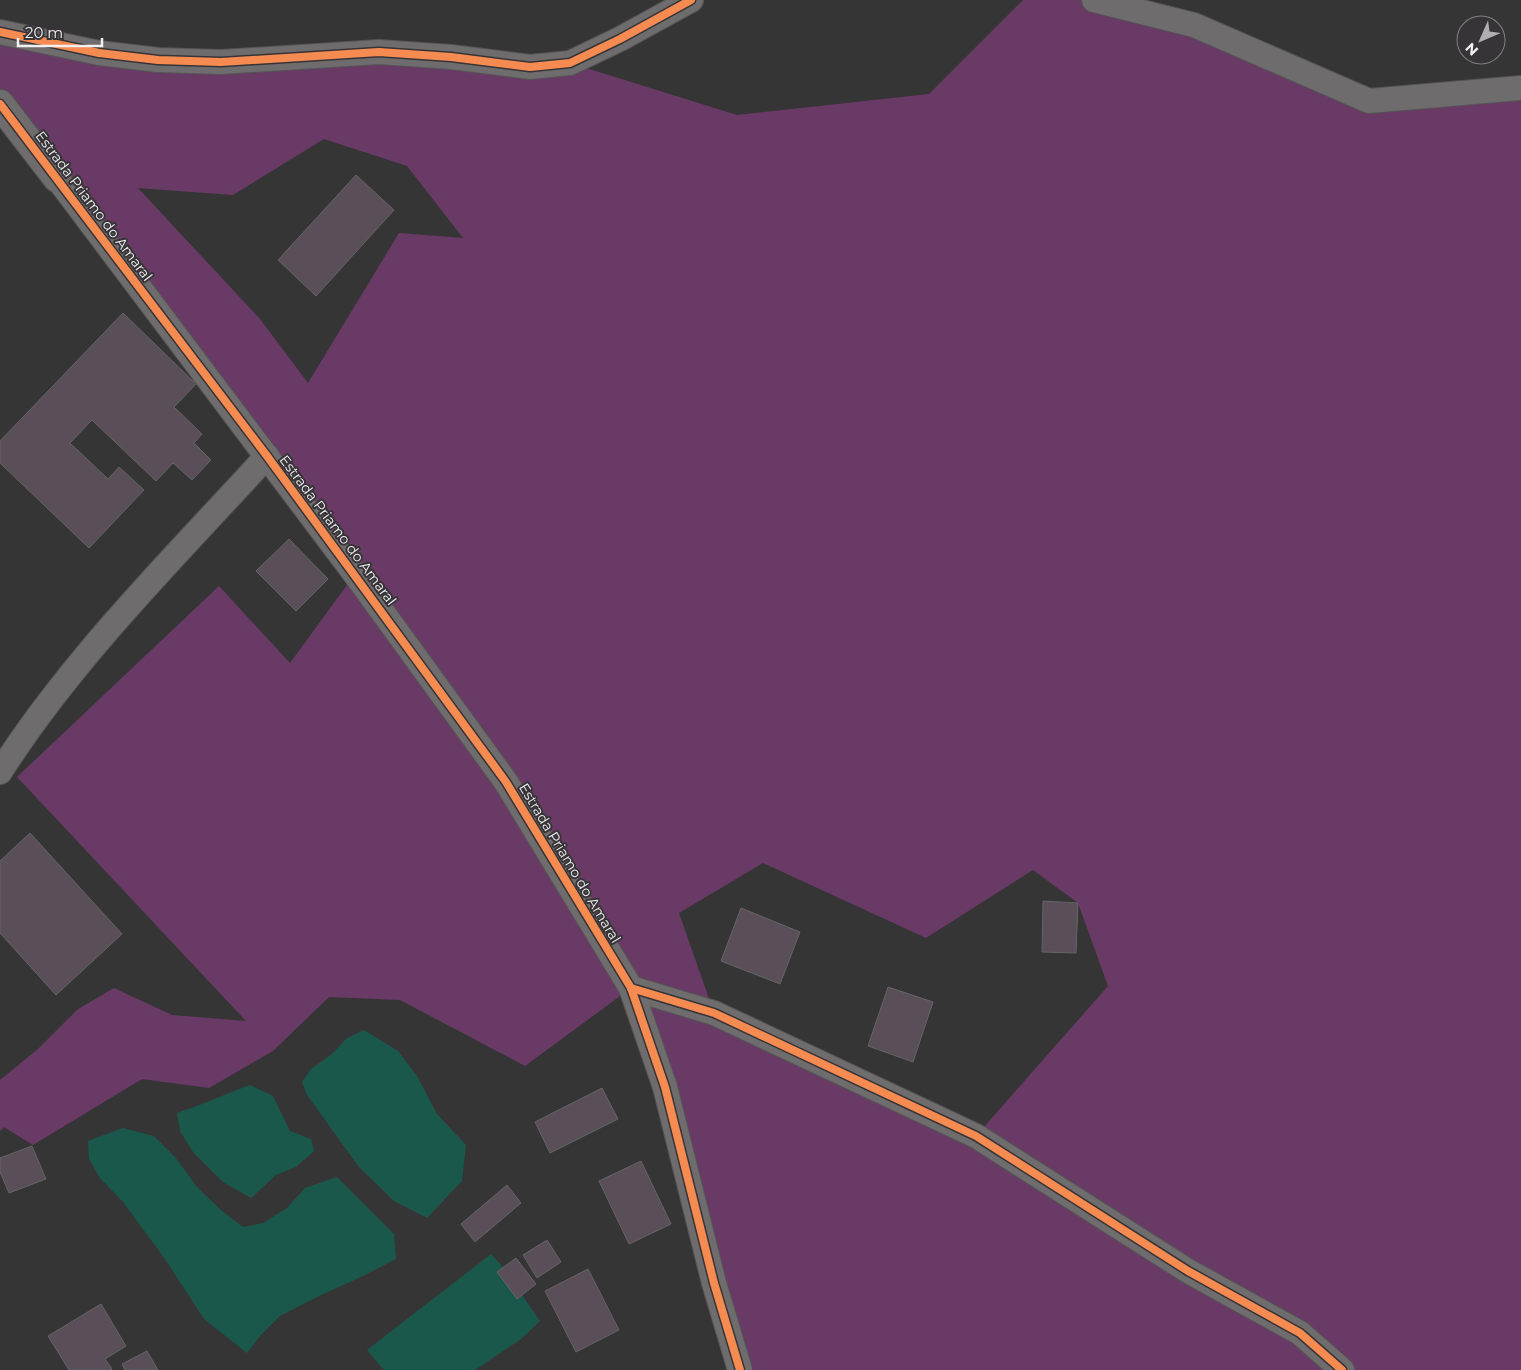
<svg xmlns="http://www.w3.org/2000/svg" width="1521" height="1370" viewBox="0 0 1521 1370" font-family="Montserrat,sans-serif">
<style>
.green{fill:#693a66;fill-rule:evenodd}
.water{fill:#1b584c}
.building{fill:#5a4e59;stroke:#656465}
.lines{fill:none;stroke-linecap:round;stroke-linejoin:round}
.minor-casing{stroke:#555455;stroke-width:26}
.tertiary-casing{stroke:#555455;stroke-width:30}
.minor{stroke:#6e6c6d;stroke-width:24}
.tertiary{stroke:#6e6c6d;stroke-width:28}
.cycleway-casing{stroke:#373437;stroke-width:11}
.cycleway{stroke:#f68b52;stroke-width:8}
.labels{text-anchor:middle;dominant-baseline:central;stroke-width:4;stroke-linejoin:round;paint-order:stroke}
.street-label{font-size:14px;fill:#f1eff1;stroke:#373437}
</style>
<rect width="100%" height="100%" fill="#363536"/>
<!-- green -->
<path class="green" d="M1023 0H1094L1369 101 1521 88V1370H740L631 988 525 1066 400 1000 329 997 273 1051 209 1088 142 1079 33 1145 4 1127 0 1131V1080L39 1048 78 1009 114 988 172 1015 246 1021 17 777 219 586 290 663 355 574 0 104V32L99 53 570 63 737 115 929 94ZM324 139 407 166 463 238 399 233 308 383 260 319 138 188 233 195ZM763 863 926 938 1033 870 1078 903 1108 986 976 1136 714 1013 679 913Z"/>
<!-- water -->
<g class="water">
<path d="M364 1030 398 1051 417 1076 437 1114 466 1145 462 1181 427 1218 394 1201 359 1167 307 1095 302 1082 311 1069 332 1054 347 1038Z"/>
<path d="M250 1085 273 1096 290 1131 311 1139 314 1151 296 1167 276 1175 251 1198 223 1182 193 1152 180 1131 177 1113C202 1105 225 1094 250 1085Z"/>
<path d="M123 1128 154 1136 175 1157 197 1187 222 1211 243 1227 263 1223 287 1208 305 1188 337 1177 394 1234 396 1259 363 1276 319 1296 280 1316 260 1336 247 1353 204 1319 165 1259 123 1202 100 1178 89 1159 88 1141Z"/>
<path d="M491 1254 503 1267 497 1272 517 1299 522 1295 540 1321 521 1339 475 1370H384L367 1350Z"/>
</g>
<!-- building -->
<g class="building">
<path d="M356 175 394 210 316 296 278 260Z"/>
<path d="M123 313 196 384 174 407 202 434 194 443 211 460 192 480 173 463 156 481 92 420 70 443 108 479 119 467 144 490 89 548 0 463V441Z"/>
<path d="M289 539 328 579 296 611 256 571Z"/>
<path d="M30 833 122 934 56 995 0 933V861Z"/>
<path d="M1043 901 1078 903 1076 953 1042 952Z"/>
<path d="M741 908 800 932 780 984 721 961Z"/>
<path d="M888 987 933 1002 913 1062 868 1046Z"/>
<path d="M602 1088 618 1119 550 1153 535 1122Z"/>
<path d="M32 1146 46 1179 9 1193 0 1172V1158Z"/>
<path d="M641 1161 671 1224 629 1244 599 1181Z"/>
<path d="M507 1185 521 1203 475 1242 461 1224Z"/>
<path d="M547 1240 561 1262 537 1278 523 1255Z"/>
<path d="M516 1258 536 1284 517 1299 497 1272Z"/>
<path d="M588 1269 619 1330 576 1352 545 1291Z"/>
<path d="M101 1304 126 1346 105 1359 112 1369 110 1370H69L48 1336Z"/>
<path d="M147 1351 158 1370H125L122 1364Z"/>
</g>
<g class="lines">
<!-- minor casing -->
<g class="minor-casing">
<g id="minor">
<path d="M1094 0 1194 25 1369 101 1521 88"/>
<path d="M0 32 99 53 158 60 221 62 379 52 451 57 530 67 570 63 620 39 691 0"/>
<path d="M57 178 355 574 506 782 631 988 665 1087 714 1283 740 1370"/>
<path d="M0 772C74 656 175 557 267 456"/>
<path d="M631 988 714 1013 976 1136 1188 1271 1300 1333 1342 1370"/>
</g>
</g>
<!-- tertiary casing -->
<g class="tertiary-casing">
<path id="tertiary" d="M0 104 57 178"/>
</g>
<!-- minor -->
<use href="#minor" class="minor"/>
<!-- tertiary -->
<use href="#tertiary" class="tertiary"/>
<!-- cycleway casing -->
<g class="cycleway-casing">
<g id="cycleway">
<path d="M0 32 99 53 158 60 221 62 379 52 451 57 530 67 570 63 620 39 691 0"/>
<path d="M0 104 267 456 506 782 631 988 665 1087 714 1283 740 1370"/>
<path d="M631 988 714 1013 976 1136 1188 1271 1300 1333 1342 1370"/>
</g>
</g>
<!-- cycleway -->
<use href="#cycleway" class="cycleway"/>
</g>
<g class="labels">
<!-- street labels -->
<g class="street-label">
<text transform="translate(94 206) rotate(53)">Estrada Priamo do Amaral</text>
<text transform="translate(338 530) rotate(53)">Estrada Priamo do Amaral</text>
<text transform="translate(570 863) rotate(59)">Estrada Priamo do Amaral</text>
</g>
</g>
<!-- north arrow -->
<g transform="translate(1481 40) rotate(225)"><circle r="24" fill="#373437" stroke="#817f81"/>
<path d="M0-4L9 19L0 12L-9 19Z" fill="#b0aeb0"/>
<text y="-8" font-size="14" font-weight="bold" text-anchor="middle" fill="#f1eff1">N</text>
</g>
<!-- scale -->
<path d="M18 38v8h84v-8" fill="none" stroke="#f1eff1" stroke-width="2.5"/>
<text x="25" y="38" font-size="15" fill="#f1eff1" stroke="#373437" stroke-width="4" paint-order="stroke">20 m</text>
</svg>
